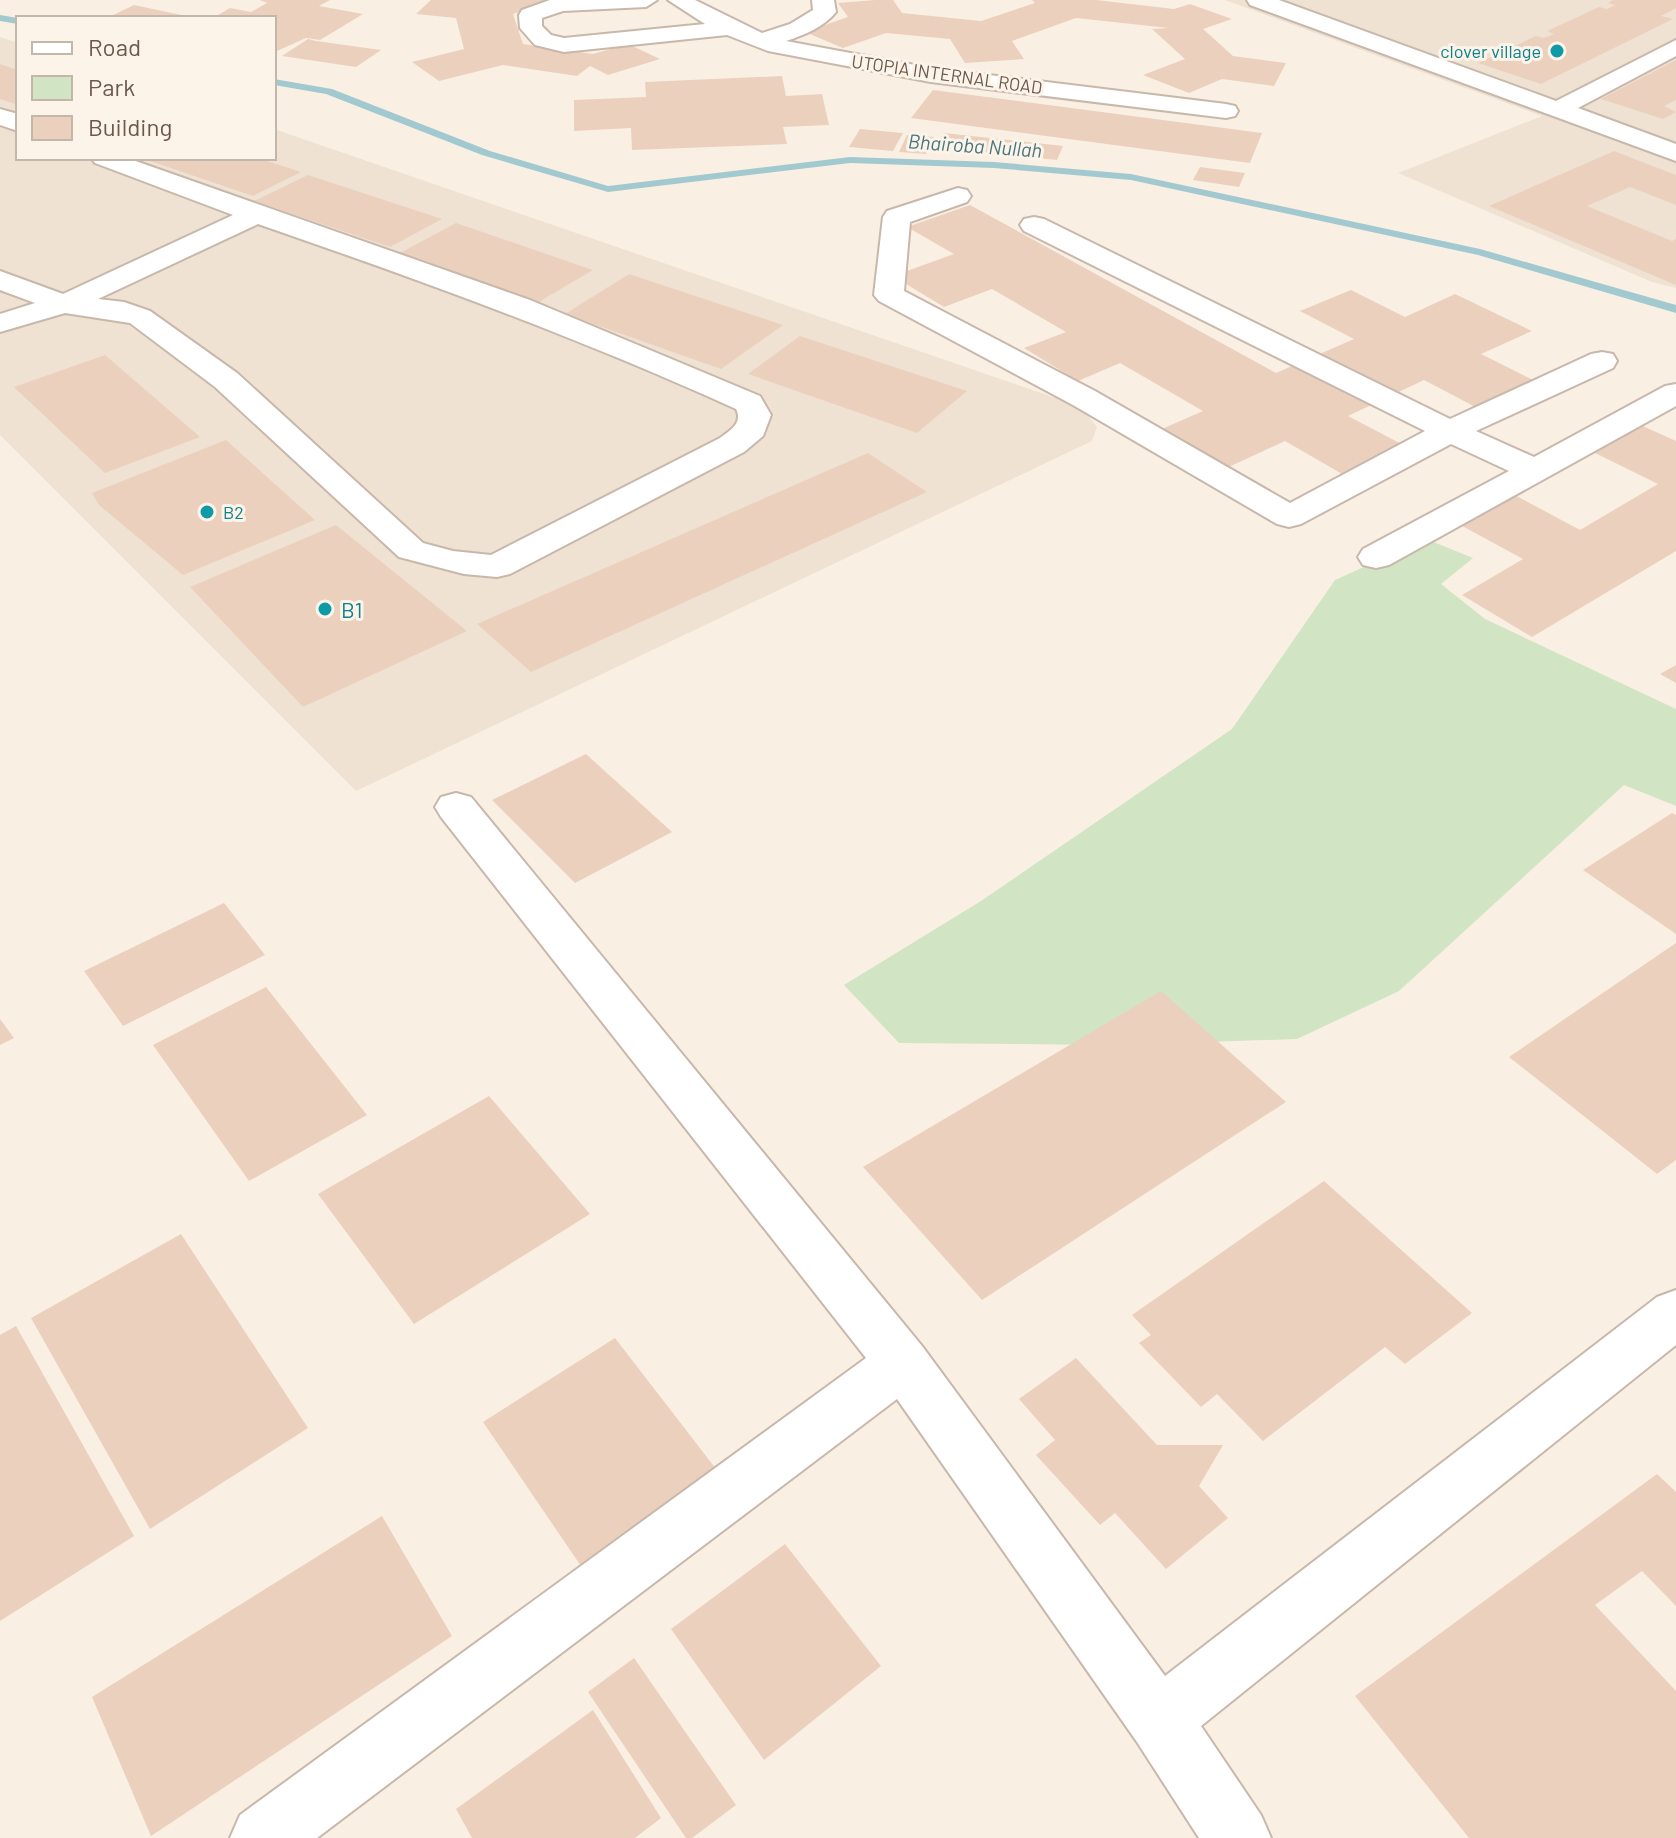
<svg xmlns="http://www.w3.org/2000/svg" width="1676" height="1838" viewBox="0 0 1676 1838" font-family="Barlow,sans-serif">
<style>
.residential{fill:#efe2d2}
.green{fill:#d1e4c4}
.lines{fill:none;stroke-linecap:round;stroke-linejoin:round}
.stream{fill:#a2c9d0;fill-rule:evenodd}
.building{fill:#ebd0be}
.street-casing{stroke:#c8b8ab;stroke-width:4}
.street{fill:#fff;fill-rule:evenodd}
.culture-dot{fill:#0f9aa8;stroke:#fcf4e9;stroke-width:3}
.labels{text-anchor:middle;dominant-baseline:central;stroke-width:6;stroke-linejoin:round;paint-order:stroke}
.far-culture-label{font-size:18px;fill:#0d838f;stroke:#fcf4e9;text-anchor:end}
.far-street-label{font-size:18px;fill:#6d584c;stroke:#fcf4e9}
.far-water-label{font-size:20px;font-style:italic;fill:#49757f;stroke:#fcf4e9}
.culture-label{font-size:22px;fill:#0d838f;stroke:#fcf4e9;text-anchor:start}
</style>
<rect width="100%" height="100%" fill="#f9f0e3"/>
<!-- residential -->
<g class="residential">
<path d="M1225 0H1676V288L1652 282 1398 173 1542 116Z"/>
<path d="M0 37 18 43V158H274V129L1053 397 1070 403 1088 416 1097 427 1092 441 356 791 0 435Z"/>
</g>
<!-- green -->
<path class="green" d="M1426 539 1473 558 1441 584 1485 619 1676 709V806L1624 785 1399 991 1297 1039 1117 1045 899 1043 844 985 981 901 1232 729 1335 580Z"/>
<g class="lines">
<!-- stream -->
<g class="stream">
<path d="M0 15 18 18V24L0 21Z"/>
<path d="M274 79 332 89 490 151 608 186 850 157 994 162 1131 174 1480 249 1676 305V313L1478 255 1131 180 994 168 850 163 608 192 482 155 326 94 274 85Z"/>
</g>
</g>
<!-- building -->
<g class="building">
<path d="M260 0H330L319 6 363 14 320 40 306 38 277 51H274V18H213L230 8 251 12 267 3Z"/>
<path d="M431 0H554L513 14 523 44 593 54 628 44 660 59 608 75 590 66 577 76 503 65 439 81 412 62 464 49 456 18 416 14Z"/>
<path d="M875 0H893L902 13 981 21 1035 3 1032 0H1096L1174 9 1190 4 1232 19 1203 29 1233 56 1286 63 1274 86 1222 79 1189 93 1143 75 1185 59 1152 29 1169 28 1076 18 1012 41 1024 59 965 63 950 39 886 33 843 48 805 32 848 17 838 3Z"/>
<path d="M1613 0H1676V8L1661 16 1673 19 1541 84 1478 63 1536 36 1544 38 1554 34 1547 31 1599 7 1607 9 1615 5 1608 3Z"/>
<path d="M134 5 191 17V18H107Z"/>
<path d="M308 39 316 41 381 50 356 67 282 56Z"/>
<path d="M1676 60V100L1664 106 1676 112 1663 119 1601 99Z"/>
<path d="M0 64 18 70V105L0 99Z"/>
<path d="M782 76 786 96 822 94 829 125 783 127 787 144 632 150 631 128 574 131V100L646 97 645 82Z"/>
<path d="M933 90 1262 133 1250 163 911 118Z"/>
<path d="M860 129 903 133 893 151 849 147Z"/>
<path d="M944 133 1063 146 1057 160 937 147Z"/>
<path d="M907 135 934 137 926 154 899 152Z"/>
<path d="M1614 151 1676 175V205L1630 187 1587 206 1672 241 1676 239V285L1489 206Z"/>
<path d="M151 158H258L301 172 253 196 147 160Z"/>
<path d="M1200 167 1245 173 1239 187 1193 180Z"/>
<path d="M308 175 442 219 390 247 254 201Z"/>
<path d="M970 205 1276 373 1354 339 1300 311 1351 290 1405 317 1455 294 1532 331 1481 354 1539 383 1483 411 1424 380 1348 416 1409 448 1349 478 1285 441 1220 471 1155 432 1203 411 1120 363 1078 381 1024 348 1066 332 992 289 944 307 893 276 954 254 907 227Z"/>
<path d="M456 223 593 270 537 303 398 254Z"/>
<path d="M629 274 783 325 721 369 565 314Z"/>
<path d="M800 336 967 391 917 433 748 374Z"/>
<path d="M105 355 200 437 105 473 14 387Z"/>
<path d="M1636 423 1676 441V551L1532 637 1462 595 1523 559 1453 521 1509 492 1580 530 1658 484 1587 449Z"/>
<path d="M226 440 315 520 183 575 99 505 92 493Z"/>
<path d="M868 453 927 492 531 672 477 624Z"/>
<path d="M336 525 467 631 303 707 190 587Z"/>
<path d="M1676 665V683L1660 674Z"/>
<path d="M586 754 672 832 575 883 492 800Z"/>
<path d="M1672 813 1676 815V934L1583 870Z"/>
<path d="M224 903 265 955 123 1026 84 971Z"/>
<path d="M1676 943V1160L1657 1174 1509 1057Z"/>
<path d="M266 987 367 1115 249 1181 153 1045Z"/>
<path d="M1161 991 1286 1102 982 1300 863 1167Z"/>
<path d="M0 1019 14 1038 0 1045Z"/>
<path d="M489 1096 590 1214 414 1324 318 1194Z"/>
<path d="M1324 1181 1472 1313 1405 1364 1385 1347 1263 1441 1217 1394 1201 1407 1139 1343 1151 1335 1132 1315Z"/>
<path d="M181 1234 308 1428 150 1529 31 1318Z"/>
<path d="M16 1326 134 1536 0 1621V1335Z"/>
<path d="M615 1338 723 1478 585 1572 483 1422Z"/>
<path d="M1076 1358 1157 1445H1223L1199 1486 1228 1518 1166 1569 1115 1513 1100 1525 1036 1455 1055 1440 1019 1399Z"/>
<path d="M1657 1474 1676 1492V1606L1642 1571 1595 1605 1676 1691V1838H1469L1355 1696Z"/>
<path d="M382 1516 452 1636 151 1836 92 1697Z"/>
<path d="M785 1544 881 1666 764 1760 671 1629Z"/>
<path d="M634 1658 736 1805 692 1838H686L588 1692Z"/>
<path d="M593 1710 661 1818 635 1838H472L456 1809Z"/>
</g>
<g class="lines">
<!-- street casing -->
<g class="street-casing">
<g id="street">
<path d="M550 0H657L646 7 563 11 542 18V26L551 35 564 38 705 24 668 0H695L762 33 790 24 813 10 812 0H834L836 12C824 27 804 35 786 41L931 68 1226 104 1235 106 1238 111 1235 116 1226 118 931 82 768 51 727 35 564 52 535 45 520 28 519 15 522 10Z"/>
<path d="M1247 0H1279L1556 101 1676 40V56L1578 108 1676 144V161L1250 5Z"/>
<path d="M0 109 18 114V131L0 125Z"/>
<path d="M91 158H127L530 300 760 396 771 415 763 436 744 452 510 574 497 577 464 574 399 557 215 387 130 323 65 313 0 332V314L35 303 0 290V271L63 294 233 215 95 163ZM258 224C420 280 580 338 736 409 743 423 731 430 720 438L491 555 453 551 423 543 237 373 150 311 124 302 98 299Z"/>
<path d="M958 188 967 190 971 196 967 202 910 222 904 291 1095 391 1290 503 1425 431 1024 231 1020 225 1024 219 1034 217 1044 219 1450 419 1591 354 1602 352 1613 354 1617 361 1613 368 1476 431 1534 457 1665 386 1676 384V406L1389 565 1376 568 1363 565 1358 557 1363 549 1509 471 1451 444 1301 524 1289 527 1277 524 1073 405 879 301 874 295 883 217 887 211Z"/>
<path d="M456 793 471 797 922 1346 1165 1676 1657 1297 1676 1290V1345L1201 1726 1261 1815 1271 1838H1199L1137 1742 897 1399 317 1838H230L240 1815 866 1358 441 817 435 807 441 797Z"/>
</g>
</g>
<!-- street -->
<use href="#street" class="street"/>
</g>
<!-- markers -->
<g class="culture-dot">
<circle cx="1557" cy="51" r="8"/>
<circle cx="207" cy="512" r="8"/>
<circle cx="325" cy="609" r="8"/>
</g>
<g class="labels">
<!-- far-culture labels -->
<g class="far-culture-label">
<text x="1541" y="51">clover village</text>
<text x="223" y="512" text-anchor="start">B2</text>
</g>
<!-- far-street labels -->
<g class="far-street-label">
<text transform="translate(947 74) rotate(8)">UTOPIA INTERNAL ROAD</text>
</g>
<!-- far-water labels -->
<g class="far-water-label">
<text transform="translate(975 145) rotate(4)">Bhairoba Nullah</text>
</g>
<!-- culture labels -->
<g class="culture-label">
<text x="341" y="609">B1</text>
</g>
</g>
<!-- legend -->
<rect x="16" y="16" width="260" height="144" fill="#fcf4e9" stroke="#c3b6aa" stroke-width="2"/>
<rect x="32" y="42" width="40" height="12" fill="#ffffff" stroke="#c3b6aa" stroke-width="2"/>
<text x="88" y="56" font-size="24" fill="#6d584c">Road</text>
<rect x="32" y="76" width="40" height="24" fill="#d1e4c4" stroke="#c3b6aa" stroke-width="2"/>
<text x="88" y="96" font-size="24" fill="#6d584c">Park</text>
<rect x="32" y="116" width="40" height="24" fill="#ebd0be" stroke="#c3b6aa" stroke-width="2"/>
<text x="88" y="136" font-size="24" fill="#6d584c">Building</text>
</svg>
